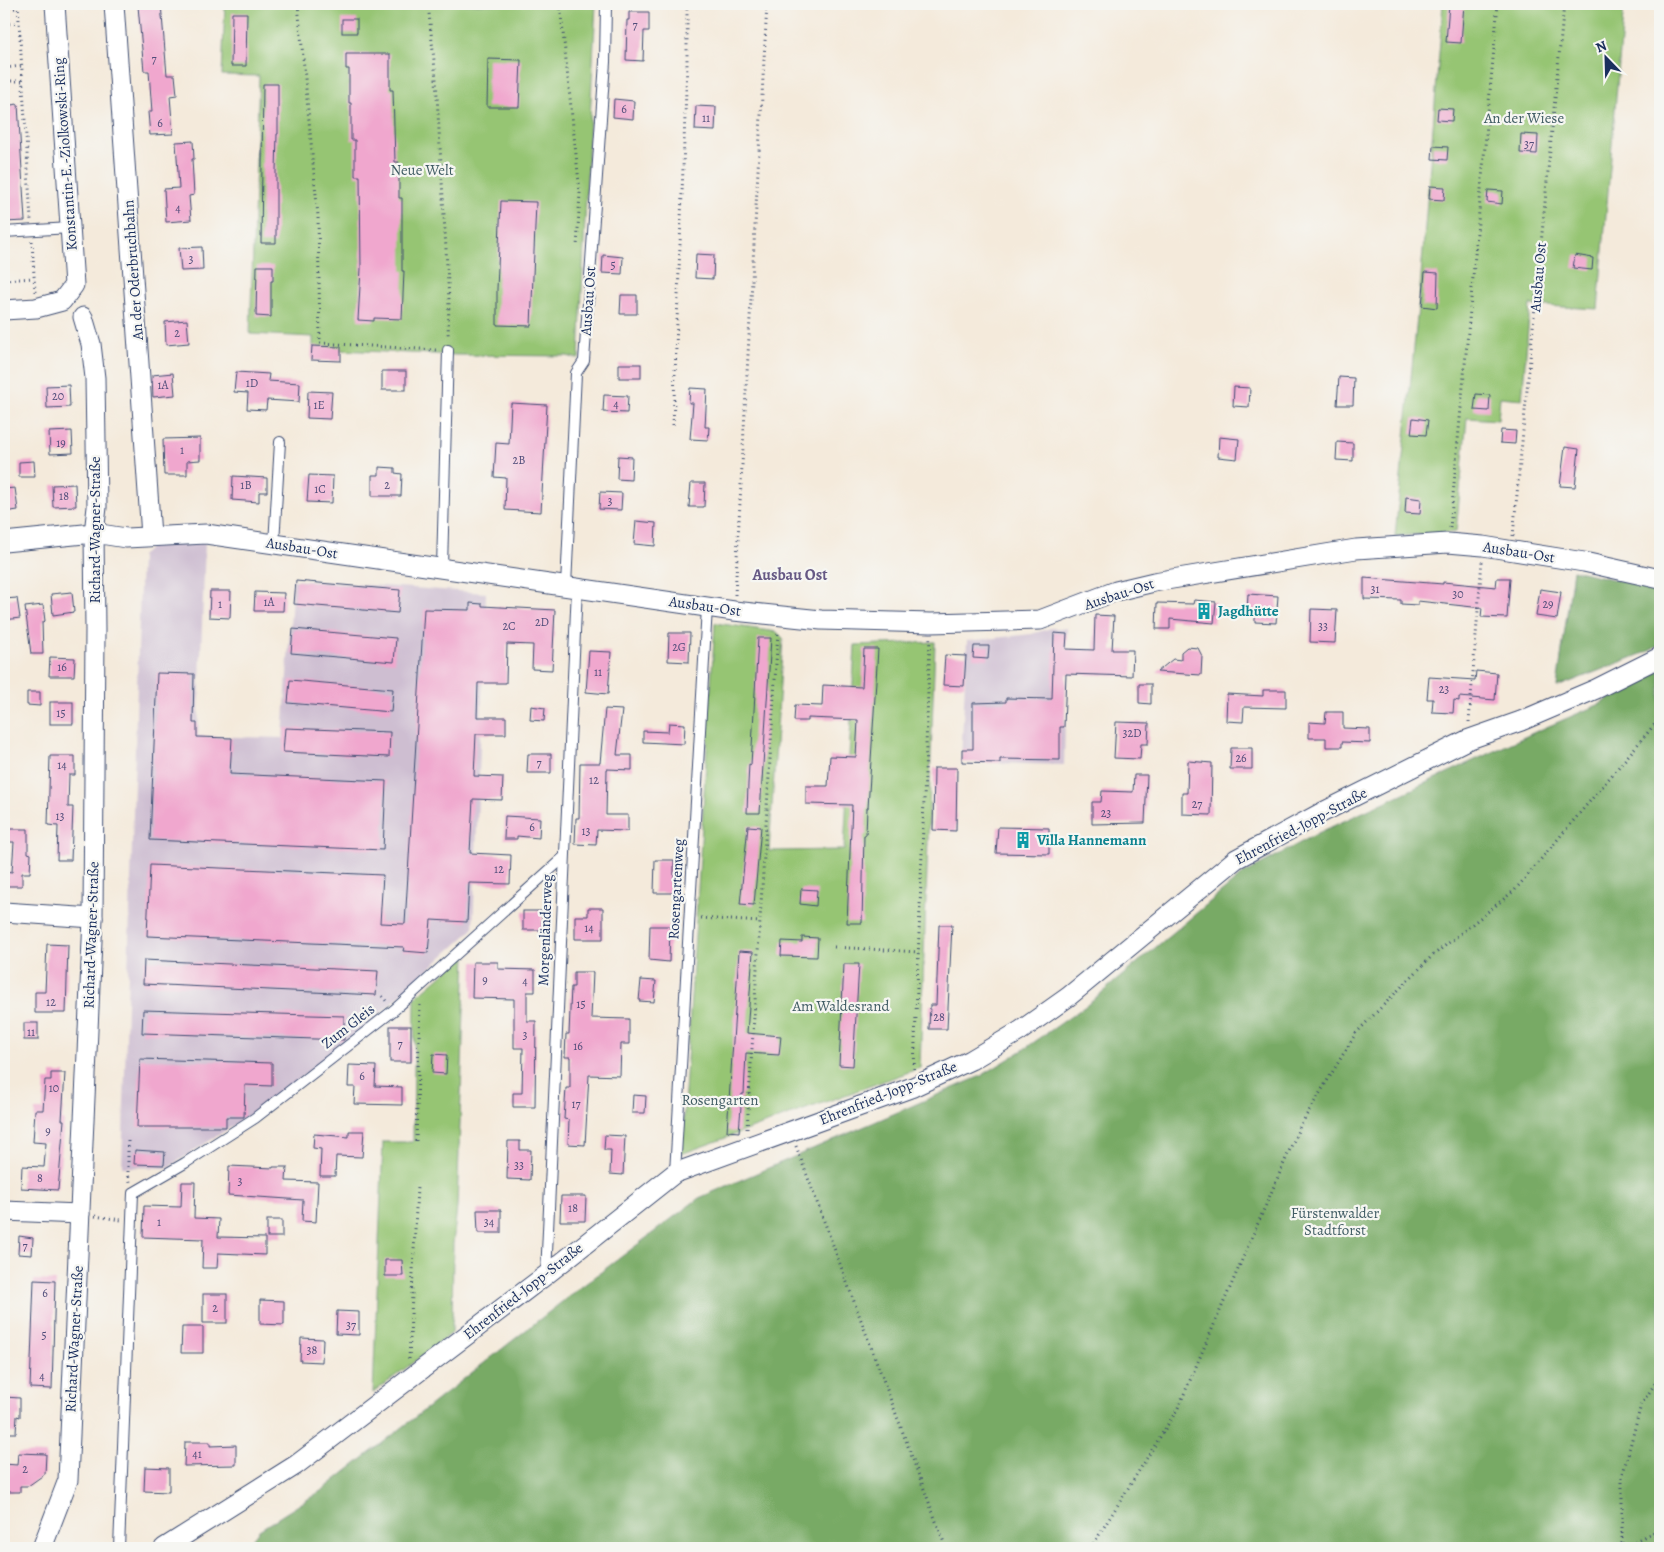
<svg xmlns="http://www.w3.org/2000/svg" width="1664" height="1552" viewBox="0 0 1664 1552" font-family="Alegreya,serif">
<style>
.industrial{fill:#cebed1}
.green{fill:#96c573;stroke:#587a68}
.forest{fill:#78aa65;stroke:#4a6c62}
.building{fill:#f0a7ce}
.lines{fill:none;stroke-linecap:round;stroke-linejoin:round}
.service-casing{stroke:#3c4b71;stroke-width:12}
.minor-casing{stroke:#3c4b71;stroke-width:21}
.path{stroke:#3c4b71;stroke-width:3;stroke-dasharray:1 4;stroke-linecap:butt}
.service{stroke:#fff;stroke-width:10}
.minor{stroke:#fff;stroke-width:19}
.labels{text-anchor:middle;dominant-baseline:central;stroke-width:4.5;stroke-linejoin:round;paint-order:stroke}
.number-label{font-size:12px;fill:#504d7a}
.park-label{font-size:15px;fill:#405c64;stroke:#f6f6f2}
.street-label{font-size:15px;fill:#1b2f5e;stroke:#f6f6f2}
.culture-label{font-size:15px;font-weight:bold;fill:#0d838f;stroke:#f6f6f2;text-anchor:start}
.neighbourhood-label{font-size:16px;font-weight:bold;fill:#665985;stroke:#f6f6f2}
</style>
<rect width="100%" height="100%" fill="#f6f6f2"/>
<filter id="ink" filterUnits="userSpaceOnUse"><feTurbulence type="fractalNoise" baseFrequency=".02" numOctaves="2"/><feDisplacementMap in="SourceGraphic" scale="10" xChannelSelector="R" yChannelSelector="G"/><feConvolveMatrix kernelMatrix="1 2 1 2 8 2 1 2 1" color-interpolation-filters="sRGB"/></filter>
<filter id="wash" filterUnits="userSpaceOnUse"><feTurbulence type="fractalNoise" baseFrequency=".0096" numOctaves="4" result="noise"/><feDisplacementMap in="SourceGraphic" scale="20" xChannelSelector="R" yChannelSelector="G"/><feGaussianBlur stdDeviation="1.12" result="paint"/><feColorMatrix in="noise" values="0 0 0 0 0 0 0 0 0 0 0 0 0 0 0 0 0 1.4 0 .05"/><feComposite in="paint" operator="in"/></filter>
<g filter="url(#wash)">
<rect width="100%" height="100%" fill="#f4eadb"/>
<!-- industrial -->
<g class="industrial">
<path d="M205 543 198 736 283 738 293 580 486 593 473 929 346 1044 253 1113 167 1168 122 1167 141 556 154 545Z"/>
<path d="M1051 628H1067L1064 765 961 762 967 641 1032 634Z"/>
</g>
<!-- green -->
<g class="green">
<path d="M225 4H596L586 196 579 359 567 356 457 355 313 349V337L250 334 259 76 222 75Z"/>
<path d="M1443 4H1624L1598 309 1530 305 1522 399 1500 397 1498 420 1467 418 1456 532 1395 536 1420 288Z"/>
<path d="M715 623 777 632 783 638 769 851 844 850 855 645 935 642 920 1068 681 1154Z"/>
<path d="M466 954 457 1207 453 1244 452 1333 373 1393 383 1142H413L415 998Z"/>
</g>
<!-- forest -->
<g class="forest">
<path d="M1573 570 1660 590V645L1649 651 1557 687Z"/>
<path d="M1660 670V1548H245L259 1530 324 1489 568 1297 699 1198 981 1076 1020 1052 1087 1005 1243 874 1318 833 1535 732 1600 704Z"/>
</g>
<g id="blocks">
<!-- building -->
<g class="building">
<path d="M161 4 167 75H175L177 95 170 96 173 134 150 135 148 112H152L149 71H144L138 6Z"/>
<path d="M1449 4H1464L1461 43 1446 42Z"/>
<path d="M629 12H649V31H644L643 61 626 60 627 20H629Z"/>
<path d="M232 13H247L246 66H231Z"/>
<rect x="342" y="19" width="15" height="14"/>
<path d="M346 54H390V90H393L395 162H399V198H402V271H404L402 319 374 318V321L358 320 361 269 360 176H355V140H351V103H349V69H346Z"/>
<path d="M488 59 521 60 519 107H487Z"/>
<path d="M263 84H278V134H277L276 171V243H261Z"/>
<path d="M614 99 634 101 633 119 613 117Z"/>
<path d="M18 104 25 221 4 222V106Z"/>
<path d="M696 106 716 107 715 131 695 130Z"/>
<path d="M1438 108 1453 109 1452 121 1437 120Z"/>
<path d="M1521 134 1538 135 1537 154 1520 153Z"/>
<path d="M193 141 194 159H192L194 195 189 196 191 220 166 222 164 189 179 188 176 142Z"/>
<path d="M1433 146 1448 147 1447 160 1432 159Z"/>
<path d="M1430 186 1445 187 1444 200 1429 199Z"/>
<path d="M1488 190 1503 191 1502 204 1487 202Z"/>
<path d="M501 201 536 202 531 326 497 325V289Z"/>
<path d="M202 247 203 270 181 271 179 248Z"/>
<path d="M696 254 714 255 713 279 695 278Z"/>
<path d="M603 255 623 257 622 274 602 273Z"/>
<path d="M1575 255 1593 258 1592 270 1573 268Z"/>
<path d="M257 266H273V281H271V317L256 316Z"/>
<path d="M1425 272 1438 273 1437 308 1422 306Z"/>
<path d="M621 295H637V314H620Z"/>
<path d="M187 320 189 343 166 345 165 322Z"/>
<path d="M312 346 341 347V361L311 360Z"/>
<rect x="619" y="364" width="22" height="14"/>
<rect x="382" y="371" width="24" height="19"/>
<path d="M236 372 269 374 268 381 300 383 299 402 267 400 266 410 247 409 248 393 234 392Z"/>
<path d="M173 373 175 395 153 397 152 375Z"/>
<path d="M1339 377 1354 378 1353 405H1337Z"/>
<path d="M69 385 70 407 47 408 46 386Z"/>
<path d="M1234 387 1250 388 1249 407 1233 406Z"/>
<path d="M690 388 707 389 705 427H709L708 440 690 439 693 403H689Z"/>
<path d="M308 391 332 392 330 419 307 418Z"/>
<path d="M1476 394 1490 395 1489 411 1474 410Z"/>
<path d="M604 395 628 396 627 413 603 412Z"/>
<path d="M511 403 547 405 541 512 505 510 506 478 494 477 496 443 509 444Z"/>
<path d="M1413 418 1428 420 1426 435 1411 434Z"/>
<path d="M1501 430 1516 431 1515 444 1500 443Z"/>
<path d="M72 431 73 453 50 454 49 432Z"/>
<path d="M1219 437 1239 439 1237 459 1218 457Z"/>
<path d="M200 438V460L187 461V475H164L163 439Z"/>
<path d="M1337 442 1353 443V461L1336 460Z"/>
<path d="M1565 447 1579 449 1575 487 1560 486Z"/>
<path d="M618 456 632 457 631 480 617 479Z"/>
<path d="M34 461 35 477H19V462Z"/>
<path d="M379 467 395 468V473L402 474 401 496H372V475H379Z"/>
<path d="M309 475 333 476 332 503 307 502Z"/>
<path d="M233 476 267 478V492H259V502L232 500Z"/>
<path d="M691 483H705L704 507H689Z"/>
<path d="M75 484 76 506 53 507 52 485Z"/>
<path d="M15 488 18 510 4 512V489Z"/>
<path d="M600 492 622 493 621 510 599 509Z"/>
<path d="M1406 497 1421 499 1420 514 1405 513Z"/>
<path d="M636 521 656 523 655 546 634 544Z"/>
<path d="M1364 578 1443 584V582L1496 587 1497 578H1510L1507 618 1481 617 1482 608 1418 601V605L1401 604V600L1364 599Z"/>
<path d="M296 581 400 590 398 613 294 604Z"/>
<path d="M1540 589 1561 592 1557 619 1536 616Z"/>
<path d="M210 591H231L230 618 209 617Z"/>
<path d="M72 592 74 612 53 615 51 594Z"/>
<path d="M255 592 284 593 283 611H254Z"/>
<path d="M1248 594 1278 596 1276 623 1255 622V613H1247Z"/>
<path d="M17 598 20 618 4 620V599Z"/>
<path d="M1194 600 1216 602 1214 623 1170 619V629H1156L1157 603 1193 604Z"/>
<path d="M470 603 482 604V606L555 610 552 670 532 669 533 645 507 644 506 683H478L477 717H506V734H476L474 776 503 777 502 800 473 799 470 853 511 855 510 884 469 883 467 922 431 920 428 953 403 951 404 947 147 936 150 865 383 875 380 923 405 924 424 609 470 610Z"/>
<path d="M43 605 45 621 42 622 43 654H31L25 607Z"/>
<path d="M1311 609 1337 610 1335 643 1310 642Z"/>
<path d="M1095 615 1114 616 1112 650H1133L1132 676 1066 674 1064 727H1060V760L1000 759V763L962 762V749H973V703L1006 702V698L1052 699 1054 633 1067 634 1066 649 1094 650Z"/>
<path d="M293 629 396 638 394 662 291 653Z"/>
<path d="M669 633H690L689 662 668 661Z"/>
<path d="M758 638H771L760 813H747L748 784 749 764 751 765Z"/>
<path d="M974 646H989L988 659 973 658Z"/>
<path d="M1187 647 1198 648 1202 656 1201 675 1157 672 1173 659 1181 660V652Z"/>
<path d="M864 649H878L868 808H867L866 835H864L862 923H847L852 805 806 804V786H828L830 756 856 757 858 720 808 718V721H794L795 705 822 706 823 685 862 687Z"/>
<path d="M589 651 611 652 608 694 586 692Z"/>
<path d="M945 655 966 656 964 686 943 685Z"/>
<path d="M50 657 75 658 74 676H49Z"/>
<path d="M1476 671 1497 673 1495 700 1459 697V701L1454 700 1453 713 1432 712 1433 699H1427L1429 677 1475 680Z"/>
<path d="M157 673 194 674 193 723H197V737L232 738 230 774 386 781 383 850 150 840Z"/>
<path d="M290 680 393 689 391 712 288 703Z"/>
<path d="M1139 684H1151V704L1139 703Z"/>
<path d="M1263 690H1286V708L1244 707 1243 722 1226 721 1227 694 1263 696Z"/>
<path d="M27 692H40V706L27 705Z"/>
<rect x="50" y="702" width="23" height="22"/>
<path d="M531 706 545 708 544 721 530 720Z"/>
<path d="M605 709 622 710 617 755H632V770L607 769 606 815H628V831L597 830 596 845 575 844 576 818H579L580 763H600Z"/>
<path d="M1326 712H1343V728L1370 729V743L1342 742V747H1326V738H1309V722L1325 723Z"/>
<path d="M1116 722 1149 723 1148 744H1141L1140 759 1114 758Z"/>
<path d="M669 723 685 724 684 744 643 742V731L668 732Z"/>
<path d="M285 728 390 732 389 757 283 752Z"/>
<path d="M1231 748H1252V769H1230Z"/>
<path d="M528 754H551V773H527Z"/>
<path d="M50 756H75V775H69L68 807H73L71 860H57L58 826 48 825Z"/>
<path d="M1188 761 1212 763 1211 815 1182 814V793H1187Z"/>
<path d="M934 768H957L956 831 933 830Z"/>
<path d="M1134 775H1147L1145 823 1092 824V802H1101L1102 791 1133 792Z"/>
<path d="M505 816 540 818 539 838 517 836V839H504Z"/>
<path d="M748 826 761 827 754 905 740 904Z"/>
<path d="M998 827 1049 828V854L996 853Z"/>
<path d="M4 829H28V853L31 854 30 873H22V886H4V871L12 872 14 842H4Z"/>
<path d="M655 860H674V880L676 882V889L673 893H654Z"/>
<path d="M801 889 817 890 816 906 800 904Z"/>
<path d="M588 908H603V939H575V916H588Z"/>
<rect x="523" y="911" width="19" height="19"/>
<path d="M939 925H952L947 1029H929L930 1005H936Z"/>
<path d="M650 926H670L669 962 649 960Z"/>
<path d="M802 937 818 938 817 957 781 956 782 941 802 942Z"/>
<path d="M47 944 68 945 66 1013H35V992H45Z"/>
<path d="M739 951 753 952 747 1033 781 1036 779 1055 746 1053 744 1094H742L739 1132 727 1131Z"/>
<path d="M144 960 378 971 376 995 143 984Z"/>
<path d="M473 962H498V969L535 970V992H527V1021H536L535 1107H513V1093H522L523 1048H514V999L472 998Z"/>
<path d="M844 964H859L853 1066 839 1065Z"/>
<path d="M574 972H593L591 1018 629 1019V1044H621L620 1076 589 1075 585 1145 568 1144 569 1120 564 1119 566 1088H570V1057H565L566 1034H569L571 987H574Z"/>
<path d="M641 980 656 981 654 1002 639 1001Z"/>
<path d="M143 1010 344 1016V1040L142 1033Z"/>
<rect x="24" y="1023" width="14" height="17"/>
<rect x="390" y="1026" width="21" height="36"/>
<path d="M433 1054 447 1055 446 1074 432 1073Z"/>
<path d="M140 1059 272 1063V1086L245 1085 244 1117H226V1127H137Z"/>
<path d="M349 1065 376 1066 375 1086 402 1087V1105L354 1104 355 1087H348Z"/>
<path d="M51 1073H65L62 1120H64L58 1190 21 1188 22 1166 44 1167 46 1143 33 1142 35 1110H43L45 1080H51Z"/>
<path d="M633 1095 646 1096 645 1113H632Z"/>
<path d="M349 1131H364L362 1157 336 1156 335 1176H320L321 1149 313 1148 314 1134 349 1137Z"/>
<path d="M605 1135 625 1136 623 1175 610 1174 611 1150H604Z"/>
<path d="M508 1141H520V1150H531L530 1180 507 1179Z"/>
<path d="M135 1150 165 1152 164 1165 134 1164Z"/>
<path d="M229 1166 273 1168V1167H287L286 1181 318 1182 316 1222 302 1221 303 1200 228 1195Z"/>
<path d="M182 1182H195L194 1218 219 1219 218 1237 265 1238V1255L218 1253 217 1268H202L203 1239 143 1237 144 1206 181 1207Z"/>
<path d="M561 1196H586L585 1221H560Z"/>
<path d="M477 1210H501V1233H478Z"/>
<rect x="267" y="1220" width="15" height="17"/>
<path d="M19 1236 33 1238 32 1255 18 1254Z"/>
<path d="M385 1260H402L403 1276H385Z"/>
<path d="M34 1280 55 1281 52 1389 30 1388Z"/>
<rect x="203" y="1294" width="24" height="29"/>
<path d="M260 1300 284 1301V1325L260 1324Z"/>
<path d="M337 1311 359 1312V1335L336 1334Z"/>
<path d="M182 1327H203V1353H181Z"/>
<path d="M301 1338 323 1339 322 1362 300 1361Z"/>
<path d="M4 1397 20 1398V1417L17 1416 16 1433H4Z"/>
<path d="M185 1442H210V1446L236 1445V1465L184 1466Z"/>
<path d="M18 1453 46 1454 45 1474 28 1486H20V1492H4V1464L17 1465Z"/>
<path d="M145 1467 169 1468V1492L144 1491Z"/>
</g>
</g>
</g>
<g filter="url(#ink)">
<use href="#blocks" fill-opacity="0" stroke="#3c4b71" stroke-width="1"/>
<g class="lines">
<!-- service casing -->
<g class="service-casing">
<g id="service">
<path d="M4 232 70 228"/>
<path d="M274 544 280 442"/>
<path d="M442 567 448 350"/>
<path d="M566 586 576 373 584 361 605 62 606 4"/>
<path d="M675 1173 707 607"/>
<path d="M546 1275 577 588"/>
<path d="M119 1548 133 1193 185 1163 255 1118 394 1010 563 858"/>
</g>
</g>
<!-- minor casing -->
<g class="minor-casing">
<g id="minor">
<path d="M114 4 151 536"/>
<path d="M4 310 36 308 62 301 74 285 55 4"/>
<path d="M4 542 94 533 126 538 206 534 734 611 821 620 931 623 1040 620 1116 591 1154 582 1356 549 1448 543 1483 546 1584 562 1660 579"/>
<path d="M4 912 93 918"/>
<path d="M4 1211 80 1214"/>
<path d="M42 1548 68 1480 93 918 95 630 94 533 97 507 95 378 91 344 83 317"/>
<path d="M164 1548 296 1465 546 1275 675 1173 913 1087 971 1060 1020 1031 1068 997 1236 859 1319 814 1467 740 1521 721 1596 689 1660 657"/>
</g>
</g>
<!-- path -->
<g class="path">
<path d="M18 4 31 220"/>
<path d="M298 4 318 216 320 343 436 350"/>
<path d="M428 4 436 79 449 300 448 338"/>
<path d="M560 4 580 192 577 247"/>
<path d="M4 9 18 8"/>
<path d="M4 24 19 23"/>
<path d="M5 68 21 66"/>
<path d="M6 81H22"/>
<path d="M32 241 35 292"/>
<path d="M4 280 34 278"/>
<path d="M673 425 687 65V4"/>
<path d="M1450 528 1498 4"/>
<path d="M1513 536 1564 4"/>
<path d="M735 595 767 4"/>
<path d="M1469 722 1482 561"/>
<path d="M701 918 760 922"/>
<path d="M834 947 919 952"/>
<path d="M382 996 387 1002"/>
<path d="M914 1069 930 638"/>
<path d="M747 1129 778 631"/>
<path d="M128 1141V1173L130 1182"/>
<path d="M416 1141 420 1004"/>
<path d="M796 1146 946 1548"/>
<path d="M95 1216 121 1220"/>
<path d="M409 1359 417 1187"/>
<path d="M1091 1548 1178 1408 1300 1126 1356 1033 1431 957 1515 890 1660 718"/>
<path d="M1621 1548 1660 1529"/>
<path d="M1622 1548V1477L1641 1405 1660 1376"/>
</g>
<!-- service -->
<use href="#service" class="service"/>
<!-- minor -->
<use href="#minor" class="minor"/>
</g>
</g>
<!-- icons -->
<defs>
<g id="building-bare" transform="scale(1.35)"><path d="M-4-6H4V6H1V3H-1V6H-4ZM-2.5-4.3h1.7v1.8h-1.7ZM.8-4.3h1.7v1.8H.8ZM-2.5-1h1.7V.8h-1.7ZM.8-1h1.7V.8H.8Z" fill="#0f9aa8" stroke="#f6f6f2" stroke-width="2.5" paint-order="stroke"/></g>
</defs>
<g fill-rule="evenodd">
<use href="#building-bare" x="1204" y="611"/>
<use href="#building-bare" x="1023" y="840"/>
</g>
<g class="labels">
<!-- number labels -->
<g class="number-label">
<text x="635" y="25">7</text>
<text x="154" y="59">7</text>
<text x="624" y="109">6</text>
<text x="706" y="118">11</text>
<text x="160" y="123">6</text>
<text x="1529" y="144">37</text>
<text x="178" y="208">4</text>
<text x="191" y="259">3</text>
<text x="613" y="265">5</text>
<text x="177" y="333">2</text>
<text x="252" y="383">1D</text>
<text x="163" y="385">1A</text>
<text x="58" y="396">20</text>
<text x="616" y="404">4</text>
<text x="319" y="405">1E</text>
<text x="61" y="443">19</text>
<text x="182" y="450">1</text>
<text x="519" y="460">2B</text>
<text x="246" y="485">1B</text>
<text x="387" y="485">2</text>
<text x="320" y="489">1C</text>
<text x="64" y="496">18</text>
<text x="610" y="501">3</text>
<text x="1375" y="589">31</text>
<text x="1458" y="594">30</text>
<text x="269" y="602">1A</text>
<text x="220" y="604">1</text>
<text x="1548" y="604">29</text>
<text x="542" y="622">2D</text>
<text x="509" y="626">2C</text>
<text x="1323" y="626">33</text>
<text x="679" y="647">2G</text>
<text x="62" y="667">16</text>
<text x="598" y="672">11</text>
<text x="1444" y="689">23</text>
<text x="61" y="713">15</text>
<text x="1132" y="733">32D</text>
<text x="1241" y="758">26</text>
<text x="539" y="763">7</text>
<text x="62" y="765">14</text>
<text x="594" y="780">12</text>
<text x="1197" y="804">27</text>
<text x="1106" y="813">23</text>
<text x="60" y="816">13</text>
<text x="532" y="827">6</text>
<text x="586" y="831">13</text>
<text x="499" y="869">12</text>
<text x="589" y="928">14</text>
<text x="485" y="980">9</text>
<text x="525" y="981">4</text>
<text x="51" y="1002">12</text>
<text x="581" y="1004">15</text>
<text x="939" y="1017">28</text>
<text x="31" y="1032">11</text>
<text x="525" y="1035">3</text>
<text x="400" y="1044">7</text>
<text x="578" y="1046">16</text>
<text x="362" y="1076">6</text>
<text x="54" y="1088">10</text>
<text x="576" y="1104">17</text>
<text x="48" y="1131">9</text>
<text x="519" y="1165">33</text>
<text x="40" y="1178">8</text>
<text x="240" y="1181">3</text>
<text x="573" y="1208">18</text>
<text x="159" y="1222">1</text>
<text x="489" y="1222">34</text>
<text x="25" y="1246">7</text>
<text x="45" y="1293">6</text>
<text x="215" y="1308">2</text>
<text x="351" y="1325">37</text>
<text x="44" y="1335">5</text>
<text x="312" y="1350">38</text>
<text x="42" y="1376">4</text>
<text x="197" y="1454">41</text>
<text x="25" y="1469">2</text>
</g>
<!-- park labels -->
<g class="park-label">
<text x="1524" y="118">An der Wiese</text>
<text x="422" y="170">Neue Welt</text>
<text x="841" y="1006">Am Waldesrand</text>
<text x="720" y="1100">Rosengarten</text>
<text x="1335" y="1213">Fürstenwalder<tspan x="1335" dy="17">Stadtforst</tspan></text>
</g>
<!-- street labels -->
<g class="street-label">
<text transform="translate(65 154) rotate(-94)">Konstantin-E.-Ziolkowski-Ring</text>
<text transform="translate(133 270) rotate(-94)">An der Oderbruchbahn</text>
<text transform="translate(1538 277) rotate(-85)">Ausbau Ost</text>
<text transform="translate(588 301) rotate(-86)">Ausbau Ost</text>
<text transform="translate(95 530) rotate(-90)">Richard-Wagner-Straße</text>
<text transform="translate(302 548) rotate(9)">Ausbau-Ost</text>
<text transform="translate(1519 552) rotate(9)">Ausbau-Ost</text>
<text transform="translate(1119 594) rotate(-18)">Ausbau-Ost</text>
<text transform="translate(705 606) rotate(8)">Ausbau-Ost</text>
<text transform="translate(1301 826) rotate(-28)">Ehrenfried-Jopp-Straße</text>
<text transform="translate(676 889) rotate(-87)">Rosengartenweg</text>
<text transform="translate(545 930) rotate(-88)">Morgenländerweg</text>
<text transform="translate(91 935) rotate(-88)">Richard-Wagner-Straße</text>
<text transform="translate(348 1026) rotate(-38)">Zum Gleis</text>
<text transform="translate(888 1093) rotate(-22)">Ehrenfried-Jopp-Straße</text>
<text transform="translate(523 1291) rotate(-38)">Ehrenfried-Jopp-Straße</text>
<text transform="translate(74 1339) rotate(-87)">Richard-Wagner-Straße</text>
</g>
<!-- culture labels -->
<g class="culture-label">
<text x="1218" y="611">Jagdhütte</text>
<text x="1037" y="840">Villa Hannemann</text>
</g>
<!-- neighbourhood labels -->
<g class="neighbourhood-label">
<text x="790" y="575">Ausbau Ost</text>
</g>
</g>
<!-- margin -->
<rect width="1664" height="1552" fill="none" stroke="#f6f6f2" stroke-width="20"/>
<!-- north arrow -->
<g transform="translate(1606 58) rotate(337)" stroke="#f6f6f2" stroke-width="4" paint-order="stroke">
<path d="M0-4L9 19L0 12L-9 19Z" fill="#1b2f5e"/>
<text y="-8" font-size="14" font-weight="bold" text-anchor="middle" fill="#1b2f5e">N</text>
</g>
</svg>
